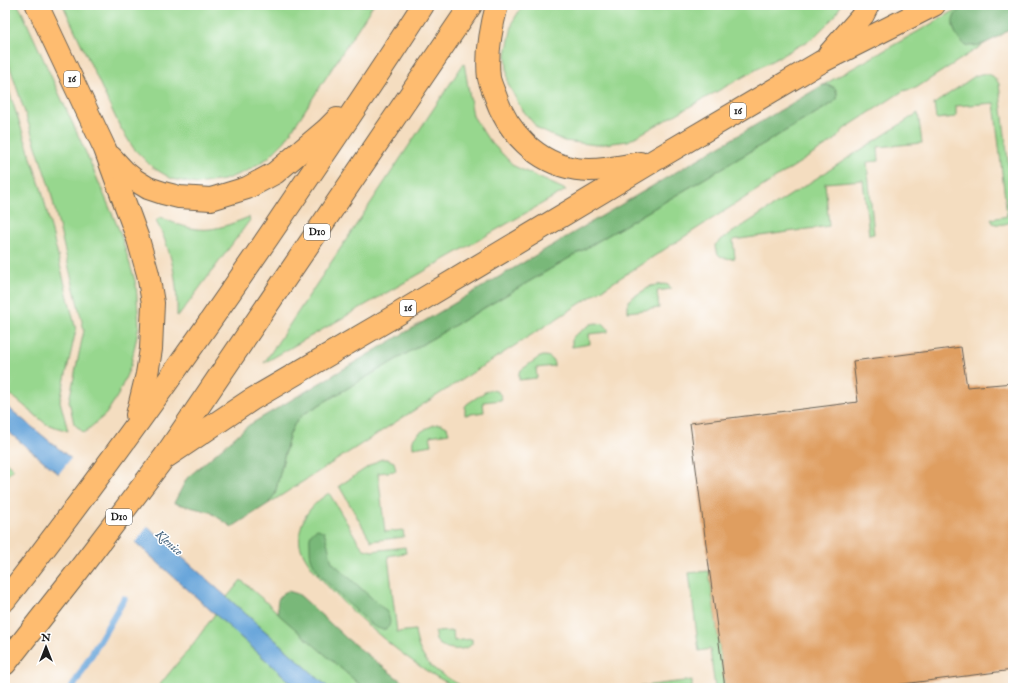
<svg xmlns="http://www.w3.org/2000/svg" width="1018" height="693" viewBox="0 0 1018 693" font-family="'IM FELL English',serif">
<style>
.green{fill:#97d78e;stroke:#5a7a55}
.forest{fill:#79b879;stroke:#4a6a4a}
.water{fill:#69a6da;stroke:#42617b}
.pier{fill:#f4ddc0}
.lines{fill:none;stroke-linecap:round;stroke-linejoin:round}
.stream{stroke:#69a6da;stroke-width:7}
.building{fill:#df9e61}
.highway-casing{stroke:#686055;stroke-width:24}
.highway{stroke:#febc70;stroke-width:22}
.labels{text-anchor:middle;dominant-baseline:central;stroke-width:3;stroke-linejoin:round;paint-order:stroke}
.shield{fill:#fff;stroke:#606060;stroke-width:1}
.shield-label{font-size:10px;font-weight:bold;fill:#1c1c1c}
.water-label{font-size:12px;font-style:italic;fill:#42617b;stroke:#fff}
</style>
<rect width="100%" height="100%" fill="#fff"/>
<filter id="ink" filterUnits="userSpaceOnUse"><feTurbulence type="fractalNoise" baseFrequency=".025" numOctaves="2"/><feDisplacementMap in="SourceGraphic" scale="8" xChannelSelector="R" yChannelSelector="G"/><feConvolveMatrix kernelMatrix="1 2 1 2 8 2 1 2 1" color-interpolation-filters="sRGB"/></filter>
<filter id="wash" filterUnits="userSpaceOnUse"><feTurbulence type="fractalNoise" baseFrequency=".012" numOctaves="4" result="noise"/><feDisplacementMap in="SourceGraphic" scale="16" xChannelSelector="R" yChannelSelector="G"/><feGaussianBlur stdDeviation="0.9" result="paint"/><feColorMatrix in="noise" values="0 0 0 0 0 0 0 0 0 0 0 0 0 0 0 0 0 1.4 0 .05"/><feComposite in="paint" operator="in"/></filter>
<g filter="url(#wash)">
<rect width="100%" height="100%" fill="#f4ddc0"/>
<!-- green -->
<g class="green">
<path d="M5 5H18L22 12 87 155 120 232 136 284 139 325 131 365 118 395 106 414 84 433 74 424 69 401 84 330 50 189 5 52Z"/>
<path d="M63 5H373L285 141 268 158 247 171 224 180 197 184 172 179 152 167 134 149 120 127Z"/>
<path d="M523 5H841L835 16 813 38 628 141 597 145 564 141 538 129 521 108 508 84 506 54 513 21Z"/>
<path d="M963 6 954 17 975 45 989 41 916 88 903 91 844 129 835 140 268 504 275 494 289 436 294 425 302 415 833 103 837 99C838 88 834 85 823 85Z"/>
<path d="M464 63 473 116 488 139 514 166 566 190 264 363Z"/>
<path d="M981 74C990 73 995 76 999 84L1013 203V221C1008 224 998 226 993 223L991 219 1007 216 994 103 956 106V117L936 119 934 104 975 76Z"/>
<path d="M5 79 42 191 76 330 60 401 68 431 46 424 5 390Z"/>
<path d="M918 113 922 143 878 147 879 161 867 162 874 234 869 235 863 180 825 183 829 226 733 240 735 258C725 260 715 257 715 245L719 241Z"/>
<path d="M160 217C198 234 210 233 249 217L250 220 181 313 177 316C178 282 172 251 156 221Z"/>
<path d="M664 284 668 285 671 289 657 291 659 308 628 312V302L630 299 651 286Z"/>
<path d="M596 323 604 324 608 329V332L589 334 590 344 572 347V338L574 336 591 324Z"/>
<path d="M543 356C550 356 554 359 554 366L536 368 537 378 519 380V372L521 370 538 358Z"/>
<path d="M490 390C497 390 501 393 502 400L483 402 484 412 465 415V407L467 404 485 392Z"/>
<path d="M437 424H441L447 427 449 433 430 436 432 445 413 448C413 445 412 441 414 438 419 432 430 426 437 424Z"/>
<path d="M382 459H387L394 462 396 471 378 473 385 532 403 530 404 537 371 541 339 486 377 461Z"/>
<path d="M5 461 14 469 5 477Z"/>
<path d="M329 493 359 543 364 549 372 551 405 547 406 553 388 556 397 632 415 630C419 665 438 672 465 688 432 688 306 579 300 545 297 522 310 505 329 493Z"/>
<path d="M709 571 725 688H715L710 649 699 651 689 573Z"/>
<path d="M241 580 359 684 366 688H329L227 597Z"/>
<path d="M215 614 297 688H157L193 644Z"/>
<path d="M453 631 454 641 472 639V644C465 652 447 650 439 644 435 641 435 636 435 632Z"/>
<path d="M692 680V688H628Z"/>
</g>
<!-- forest -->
<g class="forest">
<path d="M965 5H1013V28C1000 35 985 47 969 46 964 46 961 41 958 37 949 24 952 14 965 5Z"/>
<path d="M823 85C834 85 838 89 837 99L833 103 302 415 294 425 289 436 275 494 268 504 232 527 210 512 174 503 187 478 249 425Z"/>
<path d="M318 529C320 530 323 531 324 532 326 535 330 556 332 562L386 611C394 624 389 635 373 626 357 611 317 578 311 558 310 554 310 548 310 543 309 536 311 531 318 529Z"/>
<path d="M288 591 298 594 303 598 346 638 405 684 413 688H366L359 684 279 615C276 605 276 595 288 591Z"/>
</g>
<!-- water -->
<path class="water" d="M5 405 74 461 329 688H297L65 479 5 429Z"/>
<!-- pier -->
<path class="pier" d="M72 457 149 525 134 544 57 476Z"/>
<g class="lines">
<!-- stream -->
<path class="stream" d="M72 688 124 599"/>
</g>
<g id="blocks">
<!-- building -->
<path class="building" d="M961 347 967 387 1013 383V670L871 688H725L690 423 858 402 853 361Z"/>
</g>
</g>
<g filter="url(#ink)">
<use href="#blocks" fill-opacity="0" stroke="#686055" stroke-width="1"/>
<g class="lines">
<!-- highway casing -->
<g class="highway-casing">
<g id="highway">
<path d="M37 5 105 149 138 239 148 274 153 303 151 349 147 374 137 415"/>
<path d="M497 5C491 28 486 54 489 78 490 83 493 90 495 95 507 132 537 163 576 169 597 172 619 167 640 163"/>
<path d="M829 54 863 15 868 5"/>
<path d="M111 157 124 171 135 180 148 188 163 193 179 197 211 199 247 188 275 173 326 130 337 119"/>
<path d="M163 459 251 400 393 317 655 160 821 62 934 5"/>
<path d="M5 600C100 478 190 352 277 224 326 151 376 79 423 5"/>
<path d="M5 664 75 575 163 459 471 5"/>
</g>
</g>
<!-- highway -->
<use href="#highway" class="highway"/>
</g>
</g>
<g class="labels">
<!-- shield labels -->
<g class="shield">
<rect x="64" y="71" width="16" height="16" rx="3"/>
<rect x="730" y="103" width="16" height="16" rx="3"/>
<rect x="304" y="224" width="26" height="16" rx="3"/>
<rect x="400" y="300" width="16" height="16" rx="3"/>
<rect x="106" y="509" width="26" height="16" rx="3"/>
</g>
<g class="shield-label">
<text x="72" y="79">16</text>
<text x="738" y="111">16</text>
<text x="317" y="232">D10</text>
<text x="408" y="308">16</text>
<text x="119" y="517">D10</text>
</g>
<!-- water labels -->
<g class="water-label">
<text transform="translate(169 543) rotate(42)">Klenice</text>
</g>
</g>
<!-- margin -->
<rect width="1018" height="693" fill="none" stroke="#fff" stroke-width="20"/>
<!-- north arrow -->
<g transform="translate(46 647)" stroke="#ffffff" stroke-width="3" paint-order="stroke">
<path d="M0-3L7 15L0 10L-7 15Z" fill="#1c1c1c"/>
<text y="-6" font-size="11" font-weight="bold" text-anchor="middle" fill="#1c1c1c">N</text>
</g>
</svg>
